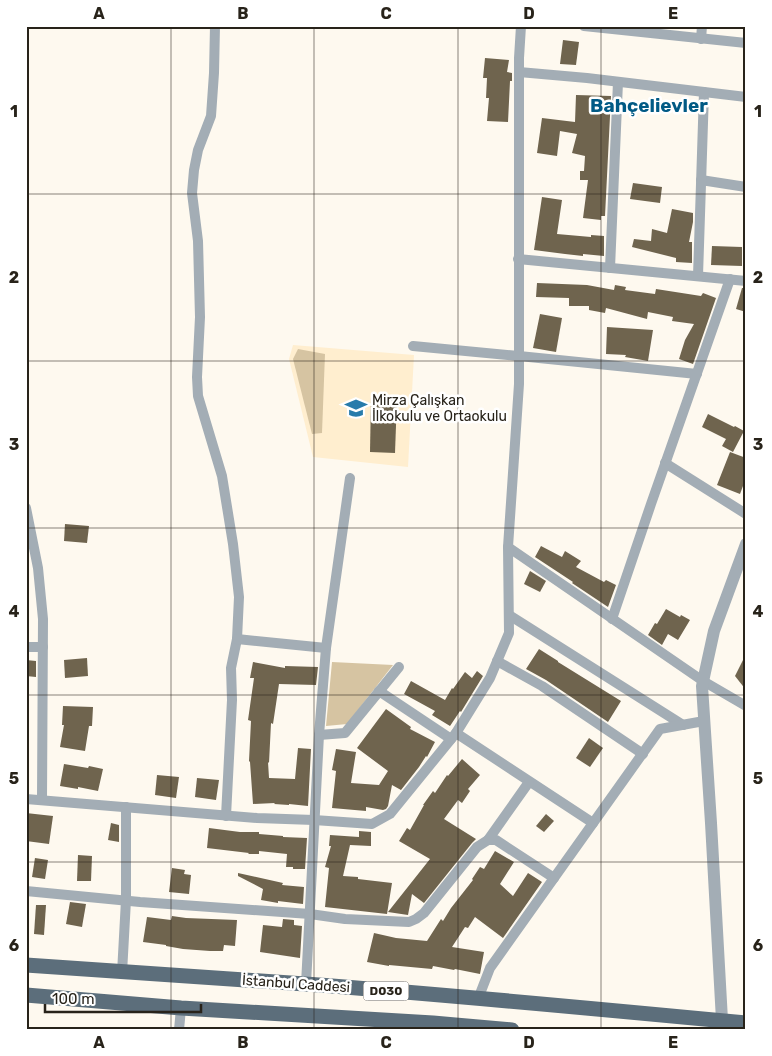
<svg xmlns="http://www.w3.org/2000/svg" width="772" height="1056" viewBox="0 0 772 1056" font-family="Rubik,sans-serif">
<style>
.built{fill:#ffeecf}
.green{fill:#d6c4a2}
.building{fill:#6f644e}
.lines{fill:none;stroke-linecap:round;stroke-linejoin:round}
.minor{stroke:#a3adb5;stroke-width:10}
.tertiary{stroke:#a3adb5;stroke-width:12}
.primary{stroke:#5c6e7b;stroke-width:15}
.grid{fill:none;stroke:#28231a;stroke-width:1;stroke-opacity:0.55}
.labels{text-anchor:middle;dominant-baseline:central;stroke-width:5;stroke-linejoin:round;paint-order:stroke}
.shield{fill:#fff;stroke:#68655f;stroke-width:1}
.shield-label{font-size:12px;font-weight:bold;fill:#28231a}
.poi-label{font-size:14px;fill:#28231a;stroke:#fff;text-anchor:start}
.street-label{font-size:14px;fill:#28231a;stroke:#fff}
.district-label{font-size:19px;font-weight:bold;fill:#015a85;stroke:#fff}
.neatline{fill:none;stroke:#28231a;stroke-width:2}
.grid-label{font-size:16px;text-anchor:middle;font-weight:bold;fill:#28231a}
</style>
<rect width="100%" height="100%" fill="#fef9ef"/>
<!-- built -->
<path class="built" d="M293 345 414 355 408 467 313 457 289 359Z"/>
<!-- green -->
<g class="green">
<path d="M298 349 325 354 322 433 312 434 293 359Z"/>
<path d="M332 662 393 665 347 724 326 726Z"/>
</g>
<!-- building -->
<g class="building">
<path d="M563 40 579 42 576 65 560 64Z"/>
<path d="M485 58 509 60 507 72 512 73V81H510L508 122 487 121 489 98H486L487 78H483Z"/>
<path d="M576 95 611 96 605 216H601V220L583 218 588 180H580V171H584L585 156 572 153 577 134 560 131 557 156 537 153 542 118 575 122Z"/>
<path d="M633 183 662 187 660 203 630 199Z"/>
<path d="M542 197 562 200 557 234 591 237V235L604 236V256L583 254V256L565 254 534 250Z"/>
<path d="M672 209 693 213V222L689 242H692V263L676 262V258L632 247 634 239 651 241 652 229 667 233Z"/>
<path d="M712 246 742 247V266L711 265Z"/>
<path d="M537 283 587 285 614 290 615 285 626 287 625 290 655 294 656 289 701 296 703 293 716 298 693 364 679 359 685 340 694 324 672 321 673 317 648 312 647 319 606 308 605 313 589 310V306H569V298L536 297Z"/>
<path d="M742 288H746V312L736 309Z"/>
<path d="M540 314 562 318 556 352 533 348Z"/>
<path d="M607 327 653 330 648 361 625 357 626 355 606 354Z"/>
<path d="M371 397 397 398 395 453 370 452Z"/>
<path d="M708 414 734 427 735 426 744 431 733 452 722 446 726 439 702 427Z"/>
<path d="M730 452 746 458V478L740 494 717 485Z"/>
<path d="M65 524 89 526 87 543 64 541Z"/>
<path d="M541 546 562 557 565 551 581 561 576 567 604 582 606 580 616 585 608 607 572 583 573 582 535 557Z"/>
<path d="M530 571 546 581 540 592 524 584Z"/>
<path d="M666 609 680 617 681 615 690 620 678 640 668 634 662 645 648 635 655 623 657 624Z"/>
<path d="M539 649 558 661V662L621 701 608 722 546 680 526 669Z"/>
<path d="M746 654V690L735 676Z"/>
<path d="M87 658 88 676 65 678 64 660Z"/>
<path d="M26 660 36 661V677L26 676Z"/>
<path d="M253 662 285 668V666L318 667 316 685 279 684 273 724 271 723 269 763 268 762 269 778 295 779 298 748 311 749 308 806 289 804V805L274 804 275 803 253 804 250 762 249 761 251 721 248 720 254 678H250Z"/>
<path d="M477 671 483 676 461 712 460 711 450 726 432 715 435 711 404 694 411 681 445 700 452 688 453 689 465 672 472 678Z"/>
<path d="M63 706 93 707 92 726H89L85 751 60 747 64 725H62Z"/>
<path d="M386 709 411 727 410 729 435 742 427 757 426 756 419 767 401 790 392 785 388 806 386 809 383 810 366 807V811L332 808 336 771 332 770 336 749 356 752 351 783 379 785 388 771 357 748Z"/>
<path d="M589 738 603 748 590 767 576 758Z"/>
<path d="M462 759 480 775 468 789 470 791 462 803 458 800 444 819 476 839 472 843 424 903 412 894 408 915 388 912 430 859 399 841 407 828 410 830 424 805H423L433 791 435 793 447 775 448 776Z"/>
<path d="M64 764 88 768 89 766 103 769 98 791 78 787V789L60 786Z"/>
<path d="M157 775 179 777 176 798 155 795Z"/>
<path d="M197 778 219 780 216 800 195 797Z"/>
<path d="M26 813 53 816 49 844 26 841Z"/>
<path d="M546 814 554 821 544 832 536 826Z"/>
<path d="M111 823 119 825V842L108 840Z"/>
<path d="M209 828 240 832H259V834L283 836V837L307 838 305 869H293V867H286L287 854 259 851V854H248L249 853 207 848Z"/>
<path d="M359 831 371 832V846L350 845 343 876 358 877V879L392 883 387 914 325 907 329 868 325 867 331 846H329L330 835 359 837Z"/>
<path d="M495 851 514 862 500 884 513 896 528 873 542 882 503 938 475 917 468 928 465 927 452 947 484 952 480 974 455 969 454 970 433 966 432 969 389 965V966L367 962 374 933 396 938 427 941 441 919 443 921 451 908 473 880 472 879 480 867 484 869Z"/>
<path d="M78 855 92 856 91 881H77Z"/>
<path d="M35 858 48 860 45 879 32 877Z"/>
<path d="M172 868 185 870 184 874 191 875 189 894 169 892Z"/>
<path d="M238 873 283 883 282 885 304 887 303 904 278 901V903L261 900 263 889 238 876Z"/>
<path d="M70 902 86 904 82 927 66 924Z"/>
<path d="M36 905H46L44 935 34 934Z"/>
<path d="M172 916 186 918 237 920 235 946 224 945 223 951H210L183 949 166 946V945L143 942 147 917 171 920Z"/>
<path d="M283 919 294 920V925L302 926 300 958 260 952 263 925 282 927Z"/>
</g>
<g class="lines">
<!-- minor -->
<g class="minor">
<path d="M215 26 214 73 211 116 198 150 194 170 192 193 198 241 200 317 197 377 198 396 222 476 233 544 239 597 237 639 231 668 232 700 226 816"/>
<path d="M584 26 746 43"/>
<path d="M701 39 702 26"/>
<path d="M519 72 587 78 746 97"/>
<path d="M701 180 746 187"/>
<path d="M518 259 746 281"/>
<path d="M610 268 618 82"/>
<path d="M698 276 704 92"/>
<path d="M413 346 519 356 697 374"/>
<path d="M665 463 746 514"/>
<path d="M26 508 38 568 43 619 42 800"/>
<path d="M508 547 703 681 746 706"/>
<path d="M509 615 683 725"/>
<path d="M612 619 651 504 730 279"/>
<path d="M237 639 326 648"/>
<path d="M26 647H43"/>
<path d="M497 661 542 686 643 754"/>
<path d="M379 691 451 739"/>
<path d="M456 733 593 823"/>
<path d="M319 735 345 733 399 667"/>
<path d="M26 799 257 818 314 820 372 824 390 814 456 733 490 678 509 633 508 547 519 384V58L521 26"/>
<path d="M488 840 529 782"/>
<path d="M26 891 140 902 310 914 345 919 409 922 416 919 424 913 477 847 488 840H496L554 878"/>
<path d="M122 973 126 900V807"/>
<path d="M306 984 319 735 326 648 350 478"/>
<path d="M478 999 490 968 660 729 704 721"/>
<path d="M179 1030 181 1008"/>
</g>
<!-- tertiary -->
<path class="tertiary" d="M722 1020 711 823 702 686 714 631 746 544"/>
<!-- primary -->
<g class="primary">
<path d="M26 965C119 972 212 978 305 984 452 995 599 1009 746 1023"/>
<path d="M26 995 181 1008 433 1023 512 1030"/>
</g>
</g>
<!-- grid -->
<path class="grid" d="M171 26V1030M314 26V1030M458 26V1030M601 26V1030M26 194H746M26 361H746M26 528H746M26 695H746M26 862H746"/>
<!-- icons -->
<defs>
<g id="school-bare" transform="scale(1.725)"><path d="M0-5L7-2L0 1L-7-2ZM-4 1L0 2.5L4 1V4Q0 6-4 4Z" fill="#277bab" stroke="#fff" stroke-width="2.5" paint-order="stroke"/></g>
</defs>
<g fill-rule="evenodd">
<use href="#school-bare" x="356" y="408"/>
</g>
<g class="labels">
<!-- shield labels -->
<rect class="shield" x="363.5" y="981.5" width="45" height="19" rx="4"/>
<g class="shield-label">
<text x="386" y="991">D030</text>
</g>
<!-- poi labels -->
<g class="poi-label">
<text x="372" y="400">Mirza Çalışkan<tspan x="372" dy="16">İlkokulu ve Ortaokulu</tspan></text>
</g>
<!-- street labels -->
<g class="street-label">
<text transform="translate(296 984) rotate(4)">İstanbul Caddesi</text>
</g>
<!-- district labels -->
<g class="district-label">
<text x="649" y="105">Bahçelievler</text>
</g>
</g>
<!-- border -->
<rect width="772" height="1056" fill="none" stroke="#ffffff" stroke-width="55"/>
<!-- scale -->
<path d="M45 1004v8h156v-8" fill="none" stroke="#28231a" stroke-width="2.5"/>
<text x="52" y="1004" font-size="15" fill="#28231a" stroke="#ffffff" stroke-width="4" paint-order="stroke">100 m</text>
<rect x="28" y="28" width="716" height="1000" class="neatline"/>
<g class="grid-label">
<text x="99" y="19">A</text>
<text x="243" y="19">B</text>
<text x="386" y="19">C</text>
<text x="529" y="19">D</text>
<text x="673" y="19">E</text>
<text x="14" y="117">1</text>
<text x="758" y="117">1</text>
<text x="14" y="283">2</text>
<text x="758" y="283">2</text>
<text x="14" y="450">3</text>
<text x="758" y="450">3</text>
<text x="14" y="617">4</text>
<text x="758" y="617">4</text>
<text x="14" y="784">5</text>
<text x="758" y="784">5</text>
<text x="14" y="951">6</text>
<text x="758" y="951">6</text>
<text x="99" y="1048">A</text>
<text x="243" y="1048">B</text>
<text x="386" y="1048">C</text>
<text x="529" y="1048">D</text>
<text x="673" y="1048">E</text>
</g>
</svg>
